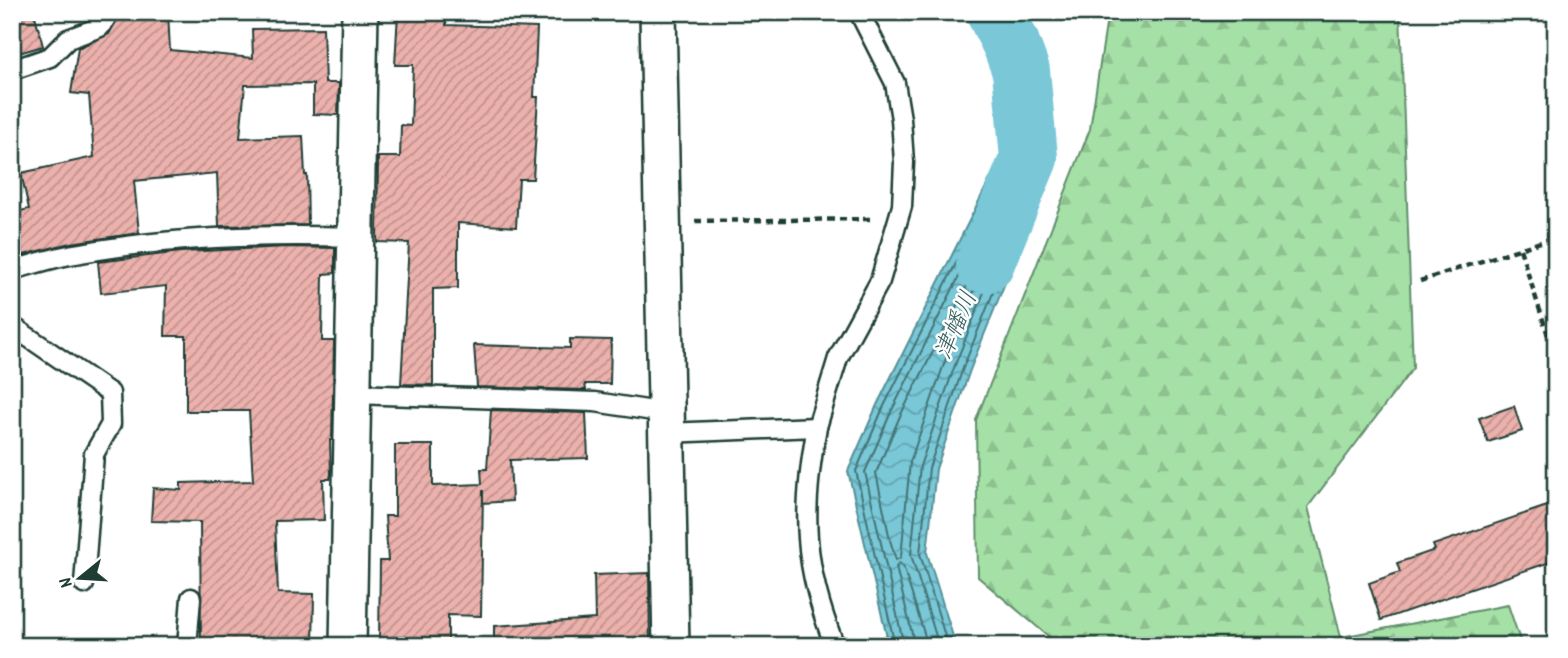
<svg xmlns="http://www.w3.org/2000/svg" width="1568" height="658" viewBox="0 0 1568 658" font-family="Dekko,'Klee One',sans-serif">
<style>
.forest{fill:url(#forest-firs);stroke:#628e6d;stroke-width:2}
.water{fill:url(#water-waves);stroke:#559096;stroke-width:2}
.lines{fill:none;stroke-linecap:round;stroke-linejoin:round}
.shore{stroke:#437475;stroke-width:2}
.river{stroke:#79c7d7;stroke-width:58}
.building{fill:url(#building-hatch);stroke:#1f3d34;stroke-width:2}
.lane-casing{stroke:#1f3d34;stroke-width:23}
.street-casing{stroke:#1f3d34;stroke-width:40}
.path{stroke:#1f3d34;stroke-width:4.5;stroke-dasharray:7 5;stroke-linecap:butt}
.lane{stroke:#fff;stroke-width:18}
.street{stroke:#fff;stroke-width:35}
.labels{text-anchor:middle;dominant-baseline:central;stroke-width:5;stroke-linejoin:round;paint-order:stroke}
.water-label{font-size:24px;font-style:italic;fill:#36605d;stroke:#fff}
</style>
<defs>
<pattern id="forest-firs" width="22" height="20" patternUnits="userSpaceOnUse" patternTransform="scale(1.75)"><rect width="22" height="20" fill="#a5e0a6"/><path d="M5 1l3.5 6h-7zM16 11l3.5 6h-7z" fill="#8ec190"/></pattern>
<pattern id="water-waves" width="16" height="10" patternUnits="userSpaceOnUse" patternTransform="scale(1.75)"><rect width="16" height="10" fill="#79c7d7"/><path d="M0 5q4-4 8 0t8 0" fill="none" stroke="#63a3af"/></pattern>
<pattern id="building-hatch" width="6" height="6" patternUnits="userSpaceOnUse" patternTransform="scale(1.75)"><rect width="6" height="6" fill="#ecb1ac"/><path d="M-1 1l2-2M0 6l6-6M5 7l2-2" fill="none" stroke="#bf918d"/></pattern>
</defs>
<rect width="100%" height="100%" fill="#fff"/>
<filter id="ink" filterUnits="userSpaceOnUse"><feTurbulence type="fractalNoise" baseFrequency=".0143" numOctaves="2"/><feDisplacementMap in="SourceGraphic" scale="14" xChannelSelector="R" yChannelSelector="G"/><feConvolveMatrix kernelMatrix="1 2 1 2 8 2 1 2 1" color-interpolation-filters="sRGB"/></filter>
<g filter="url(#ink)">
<!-- forest -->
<path class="forest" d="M1108 12H1400L1413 368 1308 507 1341 637 1508 605 1522 646H1060L978 577 976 420 1090 129Z"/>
<!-- water -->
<path class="water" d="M992 175 1037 203 970 370 936 469 927 553 956 646H889L848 471 877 405Z"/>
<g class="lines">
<!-- shore -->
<g class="shore">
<path d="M977 266 981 267 982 270 945 361 910 462 901 557 896 560 890 540 876 473 900 416Z"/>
<path d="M895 646 856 471 883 408 994 188 997 186 1026 205 1027 208 963 368 929 468 920 554 948 646"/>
<path d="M904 646 865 472 891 412 997 201 1001 199 1015 208 1016 212 955 365 920 466 911 555 939 646"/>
<path d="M915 646 896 567 899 563 903 566 928 646"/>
</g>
<!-- river -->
<path class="river" d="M985 264 1029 158 1021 71 1011 44 995 12"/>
</g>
<!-- building -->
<g class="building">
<path d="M12 12H34L43 46 12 55Z"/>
<path d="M121 12H168L170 50 253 58 252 29 323 28 325 83H339L338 115 313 114V84L245 85 240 138 303 136 305 175H307L308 225 219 226 217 173 134 181 139 233 70 243 12 258V213L29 209 21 173 94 157 89 95 71 93 78 48 109 34Z"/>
<path d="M398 12 446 15V25L537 28 534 97H538L533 179H519L516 227 458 223V288L433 289V385L401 384 409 243 377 242 378 157H400L401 125 411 126 413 65H395Z"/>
<path d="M287 247 335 248V273L323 274 322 341H334L332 440H330L331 474 330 479H323L324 520 275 521 278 593 314 594 313 646H201L200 522 151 521 153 488 181 490V483L253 481 249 411H186V336H165L166 286 101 293 98 262 181 252Z"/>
<path d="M570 339 611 340 610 384H585L586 390 477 387 474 345 570 348Z"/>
<path d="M1514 406 1522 431 1488 442 1479 418Z"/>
<path d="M491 410 586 413 588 458 510 460 512 501 483 503V490L481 616 448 615V645L379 643 380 561H388L385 516H395V445H433V486L482 484 481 469H487Z"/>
<path d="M1556 503V560L1381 620 1369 583 1400 572 1397 563 1435 550 1433 545Z"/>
<path d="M649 573 650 646H494V626L595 619 594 575Z"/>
</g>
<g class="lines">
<!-- lane casing -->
<g class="lane-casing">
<g id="lane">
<path d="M12 70 50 57 68 39 100 27 110 12"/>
<path d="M12 270C35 264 58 256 81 253 171 237 264 234 355 237"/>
<path d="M12 326 110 393 111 424 94 454 84 584"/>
<path d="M353 394 595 402 666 413"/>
<path d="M817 427 838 358 880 281 902 206 904 162 901 119 895 83 859 12"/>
<path d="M666 433 817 427C801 511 803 567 835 646"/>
<path d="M187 646 191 598"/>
</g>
</g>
<!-- street casing -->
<g class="street-casing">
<g id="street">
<path d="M658 12 671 646"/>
<path d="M348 646 360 12"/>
</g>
</g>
<!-- path -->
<g class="path">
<path d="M695 221 872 219"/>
<path d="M1520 249 1556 360"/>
<path d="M1420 281 1556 237"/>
</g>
<!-- lane -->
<use href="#lane" class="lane"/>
<!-- street -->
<use href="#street" class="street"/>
</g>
</g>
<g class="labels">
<!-- water labels -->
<g class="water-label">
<text transform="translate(958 326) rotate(-67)">津幡川</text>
</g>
</g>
<!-- margin -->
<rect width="1568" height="658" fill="none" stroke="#fff" stroke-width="42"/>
<rect x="21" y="21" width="1526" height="616" fill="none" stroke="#1f3d34" stroke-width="2.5" filter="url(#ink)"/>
<!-- north arrow -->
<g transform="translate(80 578) rotate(252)" stroke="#ffffff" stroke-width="5" paint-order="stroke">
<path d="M0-5L12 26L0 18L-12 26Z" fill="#1f3d34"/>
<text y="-10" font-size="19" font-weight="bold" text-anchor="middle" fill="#1f3d34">N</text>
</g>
</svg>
